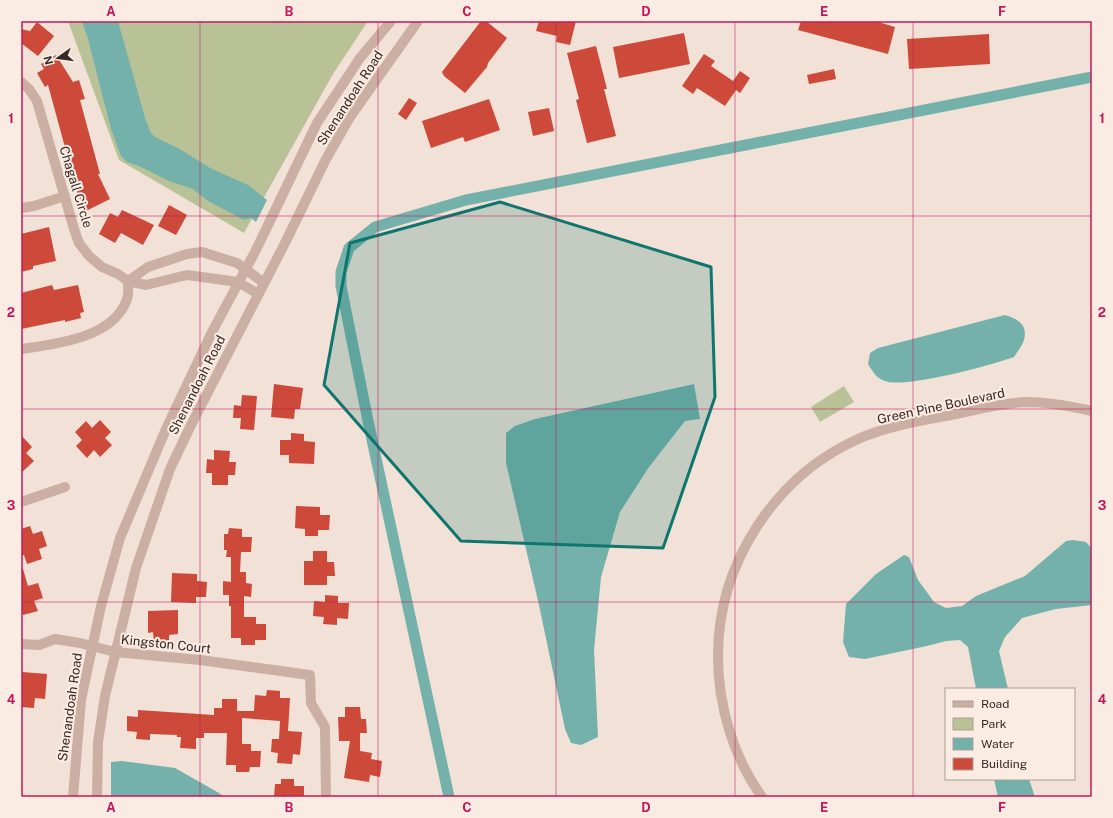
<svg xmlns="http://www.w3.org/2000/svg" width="1113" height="818" viewBox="0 0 1113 818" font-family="'Public Sans',sans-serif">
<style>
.green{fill:#b9c296}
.water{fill:#74b1ab}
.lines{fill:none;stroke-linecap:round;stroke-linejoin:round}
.canal{stroke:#74b1ab;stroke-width:11}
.building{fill:#cd493a}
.minor{stroke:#cbafa2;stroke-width:10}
.tertiary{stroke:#cbafa2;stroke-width:10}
.marked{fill:#0f766e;fill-opacity:0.2;stroke:#0f766e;stroke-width:3;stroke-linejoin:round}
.grid{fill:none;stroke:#c2185b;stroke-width:1;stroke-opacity:0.55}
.labels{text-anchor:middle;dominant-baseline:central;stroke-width:4;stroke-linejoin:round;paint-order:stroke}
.street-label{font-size:13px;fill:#352825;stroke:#faece3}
.neatline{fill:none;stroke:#c2185b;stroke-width:1.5}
.grid-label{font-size:13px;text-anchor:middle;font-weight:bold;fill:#c2185b}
</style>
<rect width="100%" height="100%" fill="#f2e1d7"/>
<!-- green -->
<g class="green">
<path d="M68 21H368L333 74 244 233 119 160Z"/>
<path d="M844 386 854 402 820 422 811 407Z"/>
</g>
<!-- water -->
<g class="water">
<path d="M82 21H118L146 121 151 133 155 137 178 148 210 168 248 185 267 200 256 222 251 218 244 220 240 218 208 201 193 189 169 181 139 166 127 162 121 156 111 129 88 39Z"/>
<path d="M1005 315C1018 319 1028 325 1024 340 1022 346 1017 352 1014 357 991 365 905 389 885 381 876 378 873 372 868 364L870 353 878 348Z"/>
<path d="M694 384 700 419 685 421 649 467 620 512 601 577 594 650 598 737 581 745 571 743 565 729 539 605 506 463V433L515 426 535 419Z"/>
<path d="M1073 540 1086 542 1092 549V605L1056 609 1033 615 1022 618 1014 627 1005 637 999 651 1008 689H976L968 647 960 640 946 641 927 646 865 659 849 657 843 642 846 604 876 574 904 555 909 557 918 580 934 602 946 608 962 606 976 596 1025 576 1066 541Z"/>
<path d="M122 761 175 768 219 793 224 797H111V762Z"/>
<path d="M994 779H1029L1035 797H998Z"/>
</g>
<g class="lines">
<!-- canal -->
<path class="canal" d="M449 797 368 421 341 286V272L349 248 375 227 466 200 1092 77"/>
</g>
<!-- building -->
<g class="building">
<path d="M481 21H486L507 38 488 63 487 67 465 93 444 76 442 72Z"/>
<path d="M539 21H576L570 45 556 42 557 36 536 31Z"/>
<path d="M801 21H875L895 27 888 54 798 30Z"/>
<path d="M37 22 54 36 38 56 21 43V29L30 31Z"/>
<path d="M684 33 690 64 619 78 613 47Z"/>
<path d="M989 34 990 64 909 69 907 39Z"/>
<path d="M596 46 607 89H604L616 136 587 143 576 100 579 99 567 53Z"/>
<path d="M704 54 715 61 711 66 733 81 740 71 750 78 740 93 736 90 725 106 697 88 693 94 682 86Z"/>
<path d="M56 55 73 82 79 80 85 99 80 100 100 174H98L110 199 86 211 78 195 48 85 45 87 37 73 44 69 41 64Z"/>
<path d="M834 69 836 79 809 84 807 75Z"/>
<path d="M409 98 417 103 406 120 398 114Z"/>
<path d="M489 99 500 130 465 142 463 137 431 148 422 121Z"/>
<path d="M549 108 554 131 533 136 528 112Z"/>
<path d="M169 205 187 215 176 235 158 226Z"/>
<path d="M122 210 154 225 143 245 121 233 115 243 99 234 110 213 118 217Z"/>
<path d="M49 227 56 261 33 266V269L21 272V234Z"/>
<path d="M52 285 54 290 78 285 84 312 80 313 81 318 65 322V320L21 329V293Z"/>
<path d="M274 384 303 388 300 409H295L294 419 271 417Z"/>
<path d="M242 395 257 396 254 430 240 429 241 418H233L234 405 241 406Z"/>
<path d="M100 420 111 432 105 438 112 445 100 457 94 450 87 458 76 446 82 440 75 432 86 421 92 428Z"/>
<path d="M291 433 304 434V441L315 442 314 464 289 463V455H280V440H291Z"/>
<path d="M21 435 32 447 26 453 34 461 21 473Z"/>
<path d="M214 450 230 451 229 462H236L235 475H228V485H212V473H206L207 459 214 460Z"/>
<path d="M296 506 320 507V515H330L329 530H318V536H305V529L295 528Z"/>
<path d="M30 526 33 534 42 531 47 546 39 549 42 559 27 564 24 555 21 556V529Z"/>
<path d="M229 528 242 529V537H252L251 552H241L240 572H246V583L252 584 251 597 244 596V617H256V624H266V640H255V645H241V638H231V606H229V595H223V581L231 582V557H226L227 550H224V534H228Z"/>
<path d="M313 551H327V562H334L335 576H327V585H304V561H313Z"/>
<path d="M21 569H23L28 586 38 583 43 598 34 601 38 611 23 615 21 610Z"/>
<path d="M172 573 197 574V581L207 582 206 597H196V603L171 602Z"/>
<path d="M325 595 338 596V603H349L348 619 337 618V625L323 624 324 617 313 616 314 601 325 602Z"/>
<path d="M178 610V634L169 635V642L154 643 153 632 148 633V611Z"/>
<path d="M22 672 47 674 45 699 35 698 34 708 21 707Z"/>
<path d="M267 690 280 691V698H290L288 731 302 732 300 755 293 754 292 764 277 763 278 753 271 752 272 739H279L280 721 242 718V744H251V751H261L260 767H250L249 772H236V765H226L227 733H204V738H196V749L180 748 181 737H177V735L150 734V740L136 739 137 732 127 731V716L138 717V710L214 715V708H222V699H237V711H254L255 695 266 696Z"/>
<path d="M345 707H360L361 719H366L367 733H360V751L372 753 371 759 382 761 380 777 370 775 369 782 344 778 350 741H339L338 717H345Z"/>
<path d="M281 779H294V786H304V797H274L275 784H281Z"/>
</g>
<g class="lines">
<!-- minor -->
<g class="minor">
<path d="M21 82 29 89 37 101 74 229 79 243 89 256 102 267 118 274 128 281 146 285 187 275 238 282 258 294"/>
<path d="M21 208 34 206 65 196"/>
<path d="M128 281 148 267 187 254 202 252 237 263 264 283"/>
<path d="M21 349C56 344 114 338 127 299 129 294 128 287 128 281"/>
<path d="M21 502 65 487"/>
<path d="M21 644 39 645 55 639 80 643 115 652 200 660 310 675 311 703 325 727 326 797"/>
<path d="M762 797C733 757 718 705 718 656 718 564 774 477 858 439 888 426 919 421 951 415 976 410 1001 403 1026 402 1049 402 1070 406 1092 411"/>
</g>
<!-- tertiary -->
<g class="tertiary">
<path d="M73 797 81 700 101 606 120 538 166 429 212 332 256 250 317 123 360 58 391 21"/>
<path d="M97 797 98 742 105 696 136 568 170 469 190 427 286 241 325 161 350 117 418 21"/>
</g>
</g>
<!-- marked area -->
<path class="marked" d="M500 202 711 267 715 397 663 548 461 541 324 385 350 243Z"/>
<!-- grid -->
<path class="grid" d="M200 21V797M378 21V797M556 21V797M735 21V797M913 21V797M21 216H1092M21 409H1092M21 602H1092"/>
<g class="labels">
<!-- street labels -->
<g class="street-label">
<text transform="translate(350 98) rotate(-57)">Shenandoah Road</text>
<text transform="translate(76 187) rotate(73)">Chagall Circle</text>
<text transform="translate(197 385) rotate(-63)">Shenandoah Road</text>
<text transform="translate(941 406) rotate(-12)">Green Pine Boulevard</text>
<text transform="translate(166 644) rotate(6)">Kingston Court</text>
<text transform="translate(70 707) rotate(-82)">Shenandoah Road</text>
</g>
</g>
<!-- border -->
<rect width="1113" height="818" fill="none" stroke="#faece3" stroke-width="44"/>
<!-- legend -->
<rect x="945" y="688" width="130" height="92" fill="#faece3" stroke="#ab9e97"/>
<rect x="953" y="701" width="20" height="6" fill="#cbafa2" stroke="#ab9e97"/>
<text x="981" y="708" font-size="12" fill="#352825">Road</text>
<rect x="953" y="718" width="20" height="12" fill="#b9c296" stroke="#ab9e97"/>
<text x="981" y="728" font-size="12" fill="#352825">Park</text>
<rect x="953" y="738" width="20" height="12" fill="#74b1ab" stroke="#ab9e97"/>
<text x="981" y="748" font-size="12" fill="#352825">Water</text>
<rect x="953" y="758" width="20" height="12" fill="#cd493a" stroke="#ab9e97"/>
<text x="981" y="768" font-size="12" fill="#352825">Building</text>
<!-- north arrow -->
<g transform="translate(58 58) rotate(256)" stroke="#faece3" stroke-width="3" paint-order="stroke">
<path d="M0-3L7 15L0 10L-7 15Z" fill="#352825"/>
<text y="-6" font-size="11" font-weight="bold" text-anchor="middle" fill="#352825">N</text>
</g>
<rect x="22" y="22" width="1069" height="774" class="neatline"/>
<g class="grid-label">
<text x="111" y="16">A</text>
<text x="289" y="16">B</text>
<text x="467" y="16">C</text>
<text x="646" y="16">D</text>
<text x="824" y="16">E</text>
<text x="1002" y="16">F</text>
<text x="11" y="123">1</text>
<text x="1102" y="123">1</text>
<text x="11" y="317">2</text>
<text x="1102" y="317">2</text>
<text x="11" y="510">3</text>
<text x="1102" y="510">3</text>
<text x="11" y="704">4</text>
<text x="1102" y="704">4</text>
<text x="111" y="812">A</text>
<text x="289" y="812">B</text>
<text x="467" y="812">C</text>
<text x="646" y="812">D</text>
<text x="824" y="812">E</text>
<text x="1002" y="812">F</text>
</g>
</svg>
